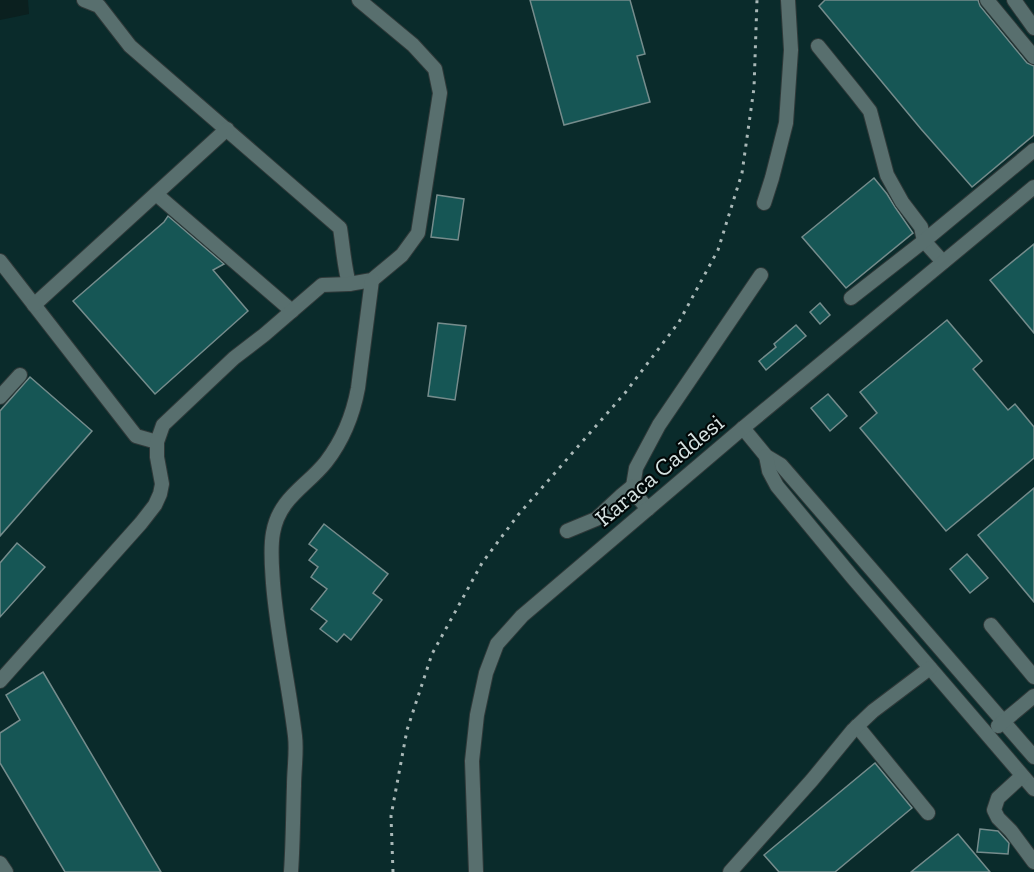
<svg xmlns="http://www.w3.org/2000/svg" width="1034" height="872" viewBox="0 0 1034 872" font-family="'Zilla Slab',serif">
<style>
.built{fill:#0a2b2b}
.building{fill:#165655;stroke:#758c8c;stroke-width:1.5}
.lines{fill:none;stroke-linecap:round;stroke-linejoin:round}
.minor-casing{stroke:#2f3939;stroke-width:16}
.minor{stroke:#586f6e;stroke-width:14}
.rail{stroke:#a9b8b7;stroke-width:3;stroke-dasharray:3 6;stroke-linecap:butt}
.labels{text-anchor:middle;dominant-baseline:central;stroke-width:4.5;stroke-linejoin:round;paint-order:stroke}
.street-label{font-size:24px;fill:#d6e3e2;stroke:#020808}
</style>
<rect width="100%" height="100%" fill="#0b201f"/>
<!-- built -->
<path class="built" d="M28 0H1034V872H0V20L29 14Z"/>
<!-- building -->
<g class="building">
<path d="M530 0H630L645 54 637 56 650 102 564 125Z"/>
<path d="M825 0H978L980 6 1027 63 1034 66V135L972 187 921 129 819 6Z"/>
<path d="M874 178 887 194 895 207 913 233 846 288 802 237Z"/>
<path d="M437 195 464 199 458 240 431 237Z"/>
<path d="M168 216 224 264 213 270 248 311 155 394 73 301 164 222Z"/>
<path d="M1034 244V333L990 280Z"/>
<path d="M820 303 830 315 820 324 810 312Z"/>
<path d="M947 320 982 361 973 369 1008 410 1015 404 1034 427V458L946 531 860 428 877 413 860 392Z"/>
<path d="M438 323 466 326 455 400 428 396Z"/>
<path d="M796 325 806 336 766 370 759 361 776 347 774 344Z"/>
<path d="M30 377 92 431 0 536V411Z"/>
<path d="M828 394 847 416 830 431 811 408Z"/>
<path d="M1034 488V602L978 535Z"/>
<path d="M324 524 388 574 373 593 382 600 351 640 344 634 337 642 320 629 327 621 311 609 327 589 311 577 318 567 309 560 317 550 309 544Z"/>
<path d="M17 543 45 567 0 617V563Z"/>
<path d="M967 554 988 578 970 593 950 569Z"/>
<path d="M43 672 161 872H65L0 763V733L20 720 6 695Z"/>
<path d="M875 763 912 808 835 872H779L764 855Z"/>
<path d="M980 829 998 831 1009 843 1008 854 977 852Z"/>
<path d="M958 834 990 872H911Z"/>
</g>
<g class="lines">
<!-- minor casing -->
<g class="minor-casing">
<g id="minor">
<path d="M84 0 99 6 130 46 340 228C343 247 344 265 349 284"/>
<path d="M987 0 1034 57"/>
<path d="M1014 0 1034 28"/>
<path d="M818 46 856 93 870 111 887 175 902 202 921 227 924 241 943 262"/>
<path d="M156 194 292 311"/>
<path d="M764 203 772 178 786 123 791 50 788 0"/>
<path d="M0 261 136 436 157 442"/>
<path d="M851 298 924 241 1034 150"/>
<path d="M34 305 227 129"/>
<path d="M0 397 20 375"/>
<path d="M743 428 766 456 781 465 1034 757"/>
<path d="M766 456 769 471 777 486 853 578 1034 789"/>
<path d="M648 509 636 495 633 486 636 468 659 425 761 275"/>
<path d="M567 531 596 519 622 495 633 486"/>
<path d="M991 625 1034 677"/>
<path d="M0 681 141 523 155 505 160 494 162 484 157 457V442L163 425 234 358 264 335 322 285 349 284 372 280 402 255 418 233 440 93 435 69 413 45 359 0"/>
<path d="M857 726 928 813"/>
<path d="M998 726 1034 696"/>
<path d="M1022 776 998 798 994 810 998 818 1011 831 1034 862"/>
<path d="M0 863 6 872"/>
<path d="M291 872C293 843 293 814 294 786 294 769 297 752 295 736 289 685 277 635 273 583 272 567 270 549 273 533 279 498 306 487 326 462 343 440 353 415 358 388L372 280"/>
<path d="M476 872 472 761 477 715 486 673 497 644 522 616 743 428 1034 187"/>
<path d="M730 872 812 780 853 730 873 711 930 668"/>
</g>
</g>
<!-- minor -->
<use href="#minor" class="minor"/>
<!-- rail -->
<path class="rail" d="M393 872 391 816 407 730 432 654 482 563 518 515 625 393 679 322 718 250 742 173 754 88 757 0"/>
</g>
<g class="labels">
<!-- street labels -->
<g class="street-label">
<text transform="translate(659 470) rotate(-40)">Karaca Caddesi</text>
</g>
</g>
</svg>
